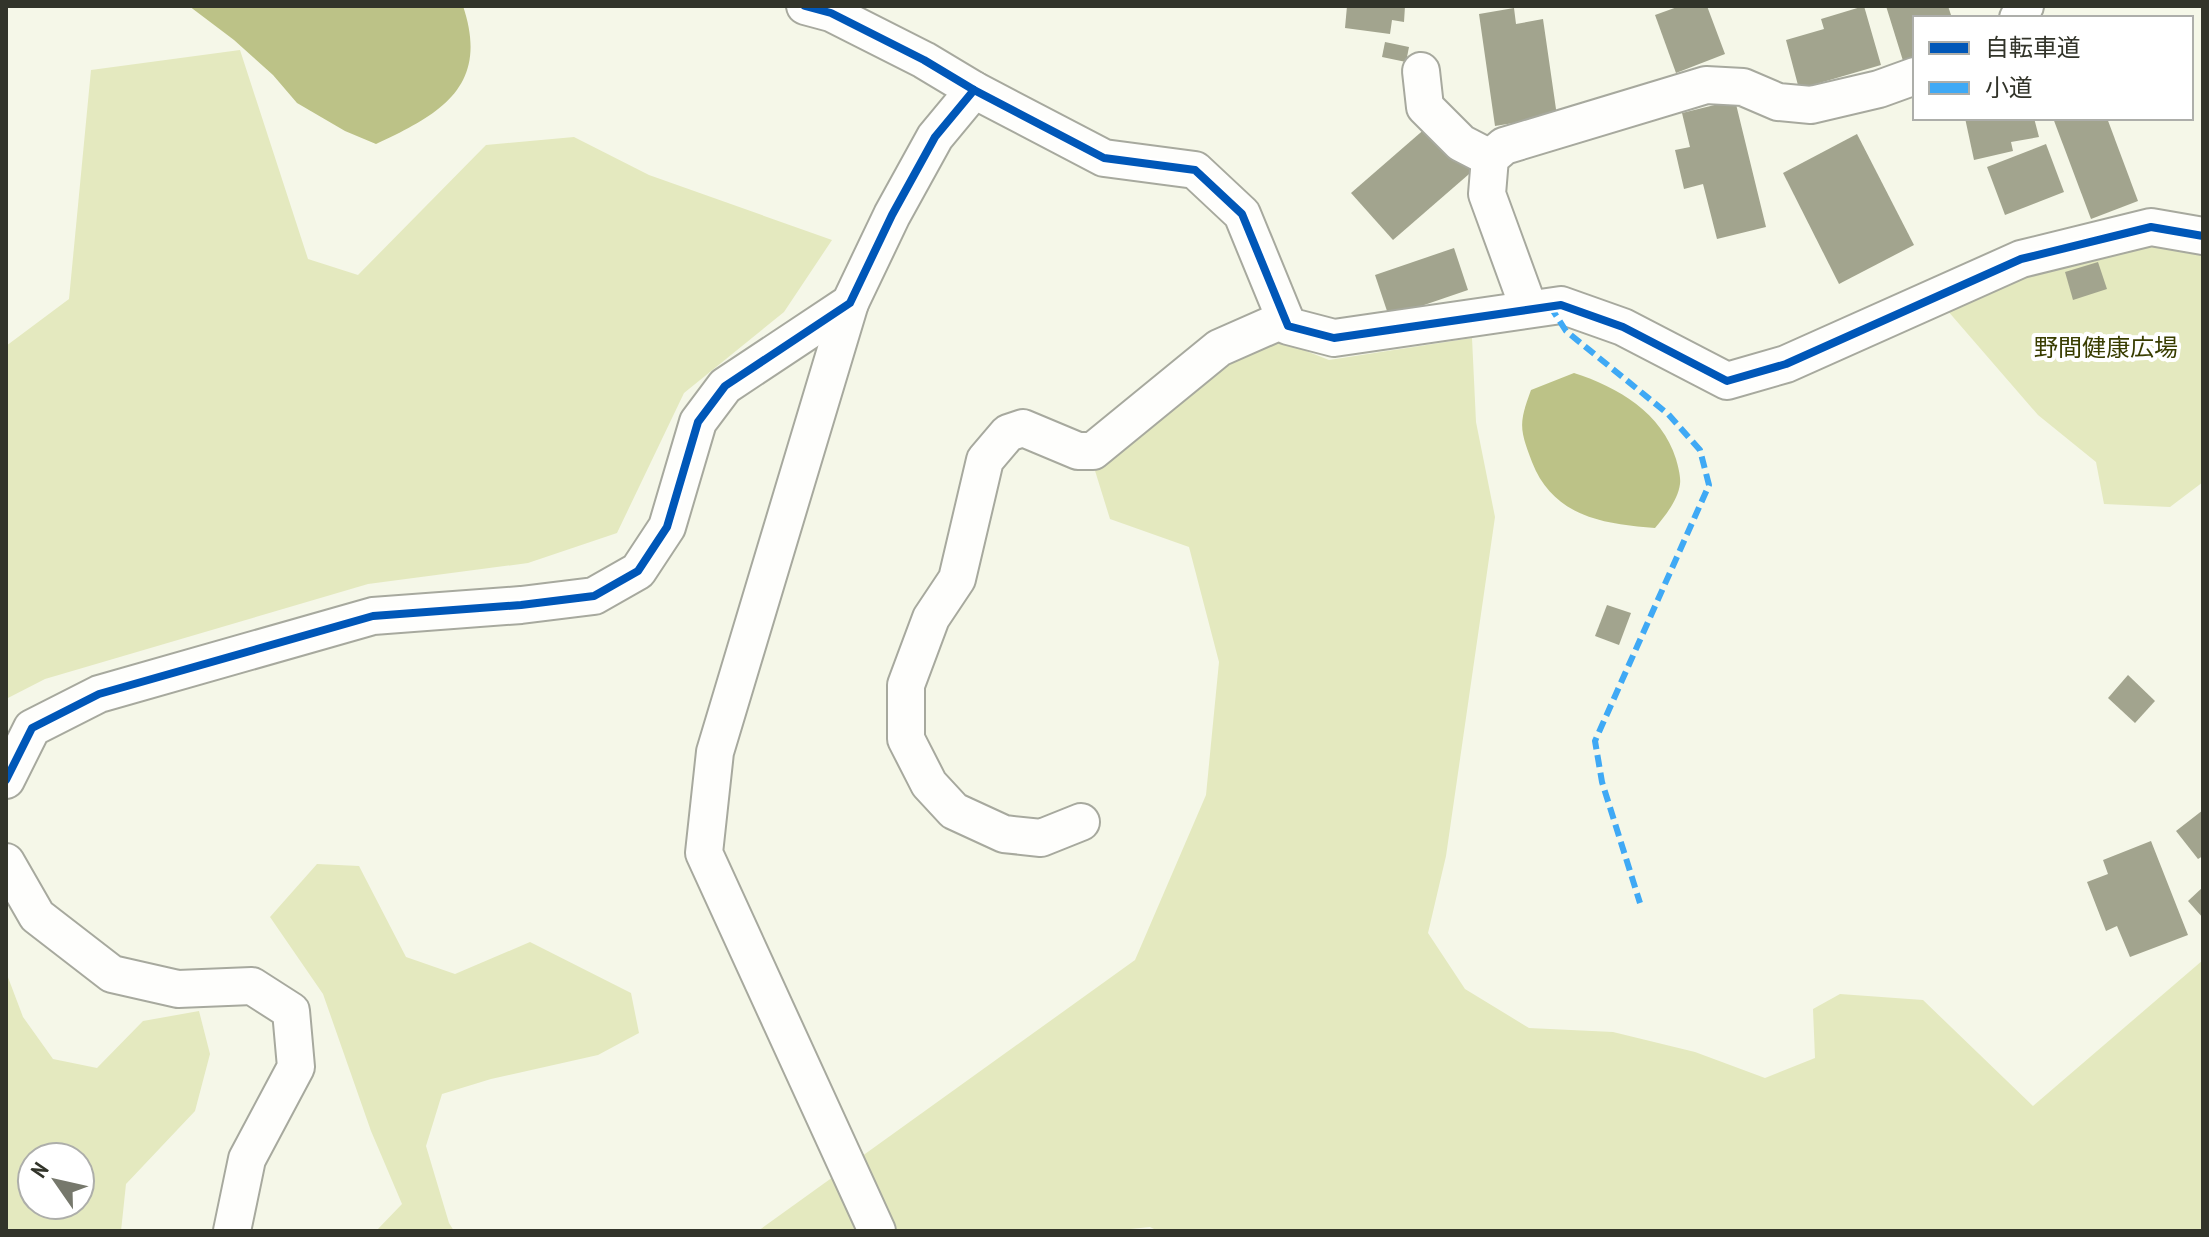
<svg xmlns="http://www.w3.org/2000/svg" width="2209" height="1237" viewBox="0 0 2209 1237" font-family="'PT Sans Narrow','Noto Sans JP',sans-serif">
<style>
.green{fill:#e4e9bf;fill-rule:evenodd}
.water{fill:#bcc287}
.building{fill:#a2a48e}
.lines{fill:none;stroke-linecap:round;stroke-linejoin:round}
.street-casing{stroke:#a7a99e;stroke-width:40}
.street{stroke:#fefefc;stroke-width:36}
.quiet{stroke:#3fa9f5;stroke-width:6;stroke-dasharray:12 6;stroke-linecap:butt}
.cycleway-casing{stroke:#fff;stroke-width:13}
.cycleway{stroke:#0057b8;stroke-width:8}
.labels{text-anchor:middle;dominant-baseline:central;stroke-width:8;stroke-linejoin:round;paint-order:stroke}
.park-label{font-size:24px;fill:#393d00;stroke:#fff}
</style>
<rect width="100%" height="100%" fill="#f5f7e8"/>
<!-- green -->
<g class="green">
<path d="M240 50 308 259 358 275 486 145 574 137 649 175 832 240 784 312 684 393 617 533 528 563 368 584 45 679 6 699V346L69 299 91 70Z"/>
<path d="M2148 236 2203 247V482L2170 507 2104 504 2096 462 2038 415 1947 310 1991 282Z"/>
<path d="M1268 336 1329 360 1472 338 1476 422 1495 517 1446 856 1428 933 1465 989 1529 1028 1613 1032 1695 1052 1765 1078 1815 1058 1813 1009 1840 994 1923 1000 2033 1106 2203 960V1231H1158L1150 1227 1111 1231H758L1135 960 1206 795 1219 662 1189 547 1110 519 1092 461Z"/>
<path d="M317 864 359 866 406 957 455 974 530 942 631 993 639 1033 598 1055 491 1079 442 1094 426 1146 449 1223 454 1231H376L402 1204 371 1131 323 994 270 917Z"/>
<path d="M6 972 23 1017 53 1059 97 1068 143 1021 199 1011 210 1054 195 1111 126 1184 121 1231H6ZM80 1157V1205H32V1157Z"/>
</g>
<!-- water -->
<g class="water">
<path d="M189 6H463C490 86 441 114 376 144L345 131 297 103 273 75 234 40Z"/>
<path d="M1574 373C1618 387 1662 413 1676 459 1678 466 1681 477 1680 484 1678 500 1665 516 1655 528 1602 524 1553 516 1532 462 1519 428 1519 423 1531 390Z"/>
</g>
<!-- building -->
<g class="building">
<path d="M1347 6H1405L1404 22 1392 20 1390 34 1345 28Z"/>
<path d="M1680 6H1707L1725 54 1676 73 1655 15Z"/>
<path d="M1864 6 1881 65 1799 89 1786 40 1824 29 1821 19Z"/>
<path d="M1886 6H1948L1952 18H1915V60L1904 64Z"/>
<path d="M1514 8 1516 24 1543 19 1557 116 1495 126 1479 14Z"/>
<path d="M1385 42 1409 47 1406 62 1382 57Z"/>
<path d="M1735 100 1766 227 1717 239 1703 184 1684 189 1675 150 1690 147 1682 113Z"/>
<path d="M1965 118H2034L2039 137 2011 142 2013 151 1974 160Z"/>
<path d="M2053 118H2107L2138 201 2091 219Z"/>
<path d="M1435 120 1476 168 1393 240 1351 193Z"/>
<path d="M1857 134 1914 245 1839 284 1783 173Z"/>
<path d="M2046 144 2064 192 2005 215 1987 167Z"/>
<path d="M1454 248 1468 290 1389 317 1375 275Z"/>
<path d="M2098 262 2107 289 2073 300 2065 272Z"/>
<path d="M1607 605 1631 613 1619 645 1595 636Z"/>
<path d="M2128 675 2155 701 2135 723 2108 698Z"/>
<path d="M2203 810V856L2198 859 2176 831Z"/>
<path d="M2151 841 2188 935 2130 957 2117 926 2106 931 2087 882 2108 874 2103 860Z"/>
<path d="M2203 887V918L2188 901Z"/>
</g>
<g class="lines">
<!-- street casing -->
<g class="street-casing">
<g id="street">
<path d="M805 6 831 13 924 60 974 90 1104 158 1195 170 1242 214 1288 326 1334 338 1561 305 1623 327 1727 381 1786 364 2021 259 2151 227 2203 236"/>
<path d="M2018 18 2025 6"/>
<path d="M1421 71 1425 107 1461 143 1490 158"/>
<path d="M850 303 715 752 704 853 877 1231"/>
<path d="M1529 309 1487 194 1490 158 1504 146 1706 85 1743 87 1778 102 1811 105 1879 89 1915 76"/>
<path d="M6 780 32 728 99 694 373 616 521 605 594 596 638 571 667 527 698 422 725 386 850 303 892 215 935 137 974 90"/>
<path d="M1081 822 1041 838 1004 834 954 811 929 784 906 739V685L931 618 957 579 985 460 1008 433 1023 428 1078 451H1093L1219 348 1285 319"/>
<path d="M6 862 37 916 112 974 178 989 252 986 291 1011 296 1067 247 1159 232 1231"/>
</g>
</g>
<!-- street -->
<use href="#street" class="street"/>
<!-- quiet -->
<path class="quiet" d="M1550 306 1566 331 1668 414 1700 450 1709 485 1595 741 1602 782 1640 903"/>
<!-- cycleway casing -->
<g class="cycleway-casing">
<g id="cycleway">
<path d="M805 6 831 13 924 60 974 90 1104 158 1195 170 1242 214 1288 326 1334 338 1561 305 1623 327 1727 381 1786 364 2021 259 2151 227 2203 236"/>
<path d="M6 780 32 728 99 694 373 616 521 605 594 596 638 571 667 527 698 422 725 386 850 303 892 215 935 137 974 90"/>
</g>
</g>
<!-- cycleway -->
<use href="#cycleway" class="cycleway"/>
</g>
<g class="labels">
<!-- park labels -->
<g class="park-label">
<text x="2106" y="347">野間健康広場</text>
</g>
</g>
<!-- border -->
<rect width="2209" height="1237" fill="none" stroke="#32342a" stroke-width="16"/>
<!-- legend -->
<rect x="1913" y="16" width="280" height="104" fill="#ffffff" stroke="#adaeaa" stroke-width="2"/>
<rect x="1929" y="42" width="40" height="12" fill="#0057b8" stroke="#adaeaa" stroke-width="2"/>
<text x="1985" y="56" font-size="24" fill="#32342a">自転車道</text>
<rect x="1929" y="82" width="40" height="12" fill="#3fa9f5" stroke="#adaeaa" stroke-width="2"/>
<text x="1985" y="96" font-size="24" fill="#32342a">小道</text>
<!-- north arrow -->
<g transform="translate(56 1181) rotate(304)"><circle r="38" fill="#ffffff" stroke="#adaeaa" stroke-width="2"/>
<path d="M0-6L14 30L0 20L-14 30Z" fill="#76786c"/>
<text y="-12" font-size="22" font-weight="bold" text-anchor="middle" fill="#32342a">N</text>
</g>
</svg>
